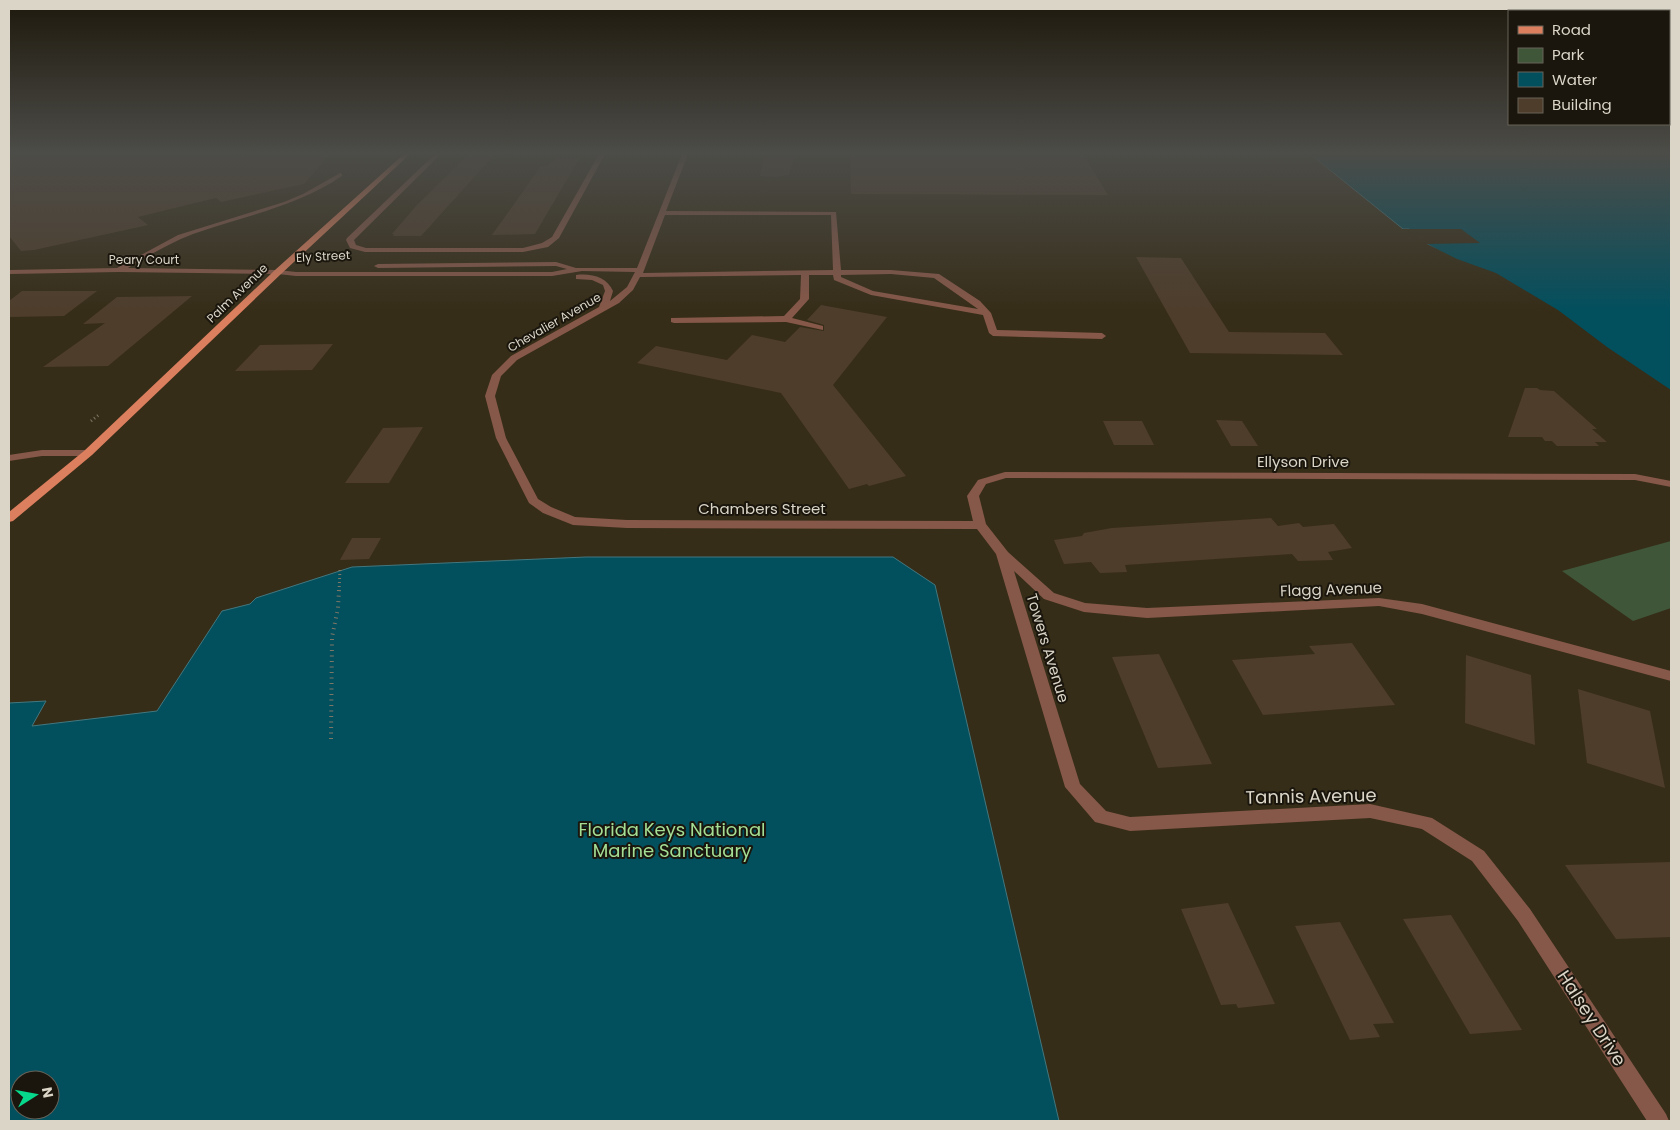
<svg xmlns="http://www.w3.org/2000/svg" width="1680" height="1130" viewBox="0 0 1680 1130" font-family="Poppins,sans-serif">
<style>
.green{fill:#3f5639}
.water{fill:#024f5e;stroke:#43777e;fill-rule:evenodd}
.pier{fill:#362d18}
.building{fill:#4e3d2b}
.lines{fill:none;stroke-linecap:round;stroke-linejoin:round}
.path-far1{stroke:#7f7766;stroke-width:3;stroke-dasharray:1 3;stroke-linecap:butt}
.path{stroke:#7f7766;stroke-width:4;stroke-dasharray:1 4.5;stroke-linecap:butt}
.minor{fill:#865849;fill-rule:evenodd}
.major{fill:#dc7f5f;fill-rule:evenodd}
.labels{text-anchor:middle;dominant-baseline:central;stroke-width:4;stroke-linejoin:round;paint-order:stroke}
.far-street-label{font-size:12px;fill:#dbd5c8;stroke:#1a160d}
.street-label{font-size:15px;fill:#dbd5c8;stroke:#1a160d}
.near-street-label{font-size:18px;fill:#dbd5c8;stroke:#1a160d}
.near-park-label{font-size:18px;fill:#a4de94;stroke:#1a160d}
</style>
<rect width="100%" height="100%" fill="#362d18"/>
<!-- green -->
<path class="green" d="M1671 541V608L1633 621 1562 571Z"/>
<!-- water -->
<g class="water">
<path d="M1310 154H1671V400L1543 305 1501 279 1457 261 1425 243 1409 229H1403Z"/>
<path d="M586 557H893L935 585 1059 1121H9V703L46 701 32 726 157 711 222 611 250 604 256 598 352 567ZM20 1080H50V1110H20Z"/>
</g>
<!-- pier -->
<path class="pier" d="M1399 229H1461L1480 243 1427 244 1457 259 1496 273 1558 310 1607 347 1671 390V402L1542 307 1500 281 1456 264 1419 245V241L1408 231Z"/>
<!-- building -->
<g class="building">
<path d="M9 154H229L234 158 245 154H330L304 184 221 202 216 198 138 217 148 225 34 250 21 251 9 236Z"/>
<path d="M469 154H495L421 236H393L394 234H392L416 206Z"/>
<path d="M780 154 794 156 789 175 775 177 760 176 764 156Z"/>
<path d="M850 154H1083L1108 195 851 194Z"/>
<path d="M556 159H579L535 234 492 235 541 166H547Z"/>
<path d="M1136 257 1181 258 1229 332 1325 333 1343 355 1190 353Z"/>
<path d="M22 291H97L64 316 9 317V301Z"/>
<path d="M192 296 108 366 43 367 105 323 83 324 117 297Z"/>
<path d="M821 305 887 317 833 385 906 476 869 486 867 484 849 489 781 393 637 363 656 346 727 360 752 335 785 342 800 327 824 331V325L807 320Z"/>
<path d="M333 344 312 370 235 371 260 345Z"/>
<path d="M1525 388H1537L1540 390 1554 391 1597 429H1592L1607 442H1595L1599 446H1557L1552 441H1545L1542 437H1508Z"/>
<path d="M1216 420 1242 421 1258 446H1231Z"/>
<path d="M1103 421H1142L1154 445H1114Z"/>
<path d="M423 427 389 483H345L383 428Z"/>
<path d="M1271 518 1278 526 1299 523 1303 527 1334 524 1352 548 1328 552 1333 560 1298 561 1292 554 1125 565 1127 572 1100 573 1091 562 1064 564 1054 540 1082 536 1084 533 1112 528Z"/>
<path d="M352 538H381L369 559 340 560Z"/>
<path d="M1352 643 1395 705 1263 715 1232 660 1315 654 1309 646Z"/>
<path d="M1159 654 1212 764 1158 768 1112 657Z"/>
<path d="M1466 655 1531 675 1535 745 1465 723Z"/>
<path d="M1578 689 1650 711 1665 788 1587 763Z"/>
<path d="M1671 862V937L1616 939 1565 865Z"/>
<path d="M1228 903 1275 1004 1238 1008 1236 1004 1221 1005 1181 909Z"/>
<path d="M1451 915 1522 1030 1470 1034 1403 919Z"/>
<path d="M1340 922 1394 1023 1373 1024 1380 1037 1350 1040 1295 926Z"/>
</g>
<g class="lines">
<!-- path-far1 -->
<g class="path-far1">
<path d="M91 421 100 414"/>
<path d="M339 591 340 570"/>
</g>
<!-- path -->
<path class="path" d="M331 739 332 637 338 608 339 590"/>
<!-- minor -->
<g class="minor">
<path d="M435 154H441L354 240 356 245 366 248H523L542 243 552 237 599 154H605L559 238 548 247 523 252H365L350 248 346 240 347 238Z"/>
<path d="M682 154H688L666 211 836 212 841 270H891L939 274 980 301 991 313 997 330 1102 333 1106 336 1102 339 993 336 989 333 983 315 871 295 834 280 833 275H809V299L792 318 823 326V330L786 322 674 323 671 322V318L784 316 800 299 801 275 640 277 633 290 619 303 517 360 501 376 495 396 506 438 538 499 551 507 575 517 627 520 973 521 967 496 978 480 1005 472 1635 474 1671 481V487L1635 480 1006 478 986 484 979 496 986 524 1008 552 1054 593 1085 603 1147 608 1379 598 1422 604 1671 671V681L1422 614 1379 606 1147 618 1084 612 1044 599 1014 571 1080 784 1106 811 1130 817 1370 804 1432 818 1484 851 1530 909 1666 1114 1669 1121H1647L1518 921 1472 861 1422 829 1370 818 1130 831 1095 822 1065 787 996 554 977 529 627 528 573 525 543 513 529 503 496 438 485 396 492 375 511 356 599 307 605 291 603 285 592 280 576 279V275C591 273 607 277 613 291L610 301 627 287 635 272 582 271 552 276H296L278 274 119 272 9 274V270L117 268 178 235 284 202 303 194 340 173 342 174V176C296 207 244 216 193 234 170 243 149 255 128 268L278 270 296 272H552L567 269 556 266 378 268 374 266 378 264 556 262 576 268H637ZM665 215H831L833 270 643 273ZM891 274 934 278 978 309 873 291 841 277V275Z"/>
<path d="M42 450H88L93 453 88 456H42L9 461V455Z"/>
</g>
<!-- major -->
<path class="major" d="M404 154H410L281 274 92 455 13 521 9 522V512L84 451 275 270Z"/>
</g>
<!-- sky -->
<linearGradient id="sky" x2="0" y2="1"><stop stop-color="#1e190d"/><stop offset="0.49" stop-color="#4c4c48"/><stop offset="1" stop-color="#4c4c48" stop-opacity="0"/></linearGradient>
<rect width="1680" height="312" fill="url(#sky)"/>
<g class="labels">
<!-- far-street labels -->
<g class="far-street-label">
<text transform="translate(323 256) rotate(-3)">Ely Street</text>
<text x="144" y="259">Peary Court</text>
<text transform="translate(237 293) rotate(-44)">Palm Avenue</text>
<text transform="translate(554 322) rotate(-30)">Chevalier Avenue</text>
</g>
<!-- street labels -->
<g class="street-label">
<text x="1303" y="461">Ellyson Drive</text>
<text x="762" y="508">Chambers Street</text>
<text transform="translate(1331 589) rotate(-2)">Flagg Avenue</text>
<text transform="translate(1048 648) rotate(73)">Towers Avenue</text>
</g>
<!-- near-street labels -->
<g class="near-street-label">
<text transform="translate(1311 796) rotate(-1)">Tannis Avenue</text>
<text transform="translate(1592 1018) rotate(57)">Halsey Drive</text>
</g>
<!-- near-park labels -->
<g class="near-park-label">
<text x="672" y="829">Florida Keys National<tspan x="672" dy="21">Marine Sanctuary</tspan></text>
</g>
</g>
<!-- border -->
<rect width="1680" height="1130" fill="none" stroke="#dbd5c8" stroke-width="20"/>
<!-- legend -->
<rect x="1508" y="10" width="162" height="115" fill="#1a160d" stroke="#676258"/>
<rect x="1518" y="26" width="25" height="8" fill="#dc7f5f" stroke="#676258"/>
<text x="1552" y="35" font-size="15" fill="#dbd5c8">Road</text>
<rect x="1518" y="48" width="25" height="15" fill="#3f5639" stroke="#676258"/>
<text x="1552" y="60" font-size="15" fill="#dbd5c8">Park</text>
<rect x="1518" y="72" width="25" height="15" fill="#024f5e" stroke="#676258"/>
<text x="1552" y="85" font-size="15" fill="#dbd5c8">Water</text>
<rect x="1518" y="98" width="25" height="15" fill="#4e3d2b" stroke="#676258"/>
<text x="1552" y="110" font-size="15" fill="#dbd5c8">Building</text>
<!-- north arrow -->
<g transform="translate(35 1095) rotate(79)"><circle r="24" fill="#1a160d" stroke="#676258"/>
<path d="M0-4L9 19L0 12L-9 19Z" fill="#06d98b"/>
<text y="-8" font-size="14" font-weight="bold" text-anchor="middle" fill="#dbd5c8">N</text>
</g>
</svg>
